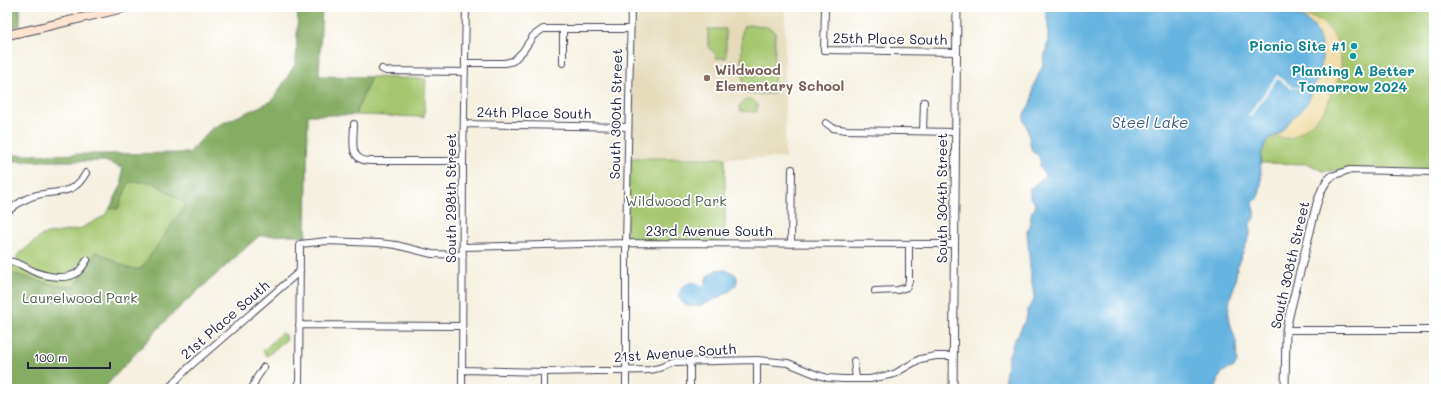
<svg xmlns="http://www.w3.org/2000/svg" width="1441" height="396" viewBox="0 0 1441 396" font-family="Mali,sans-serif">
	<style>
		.built { fill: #e5dbba }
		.green { fill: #a6c76f; stroke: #647455 }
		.forest { fill: #84ac62; stroke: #53674e }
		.sand { fill: #eeda9e; stroke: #887e6c }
		.water { fill: #66b4e0; stroke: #446b8e }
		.pier { fill: #f5f0e0 }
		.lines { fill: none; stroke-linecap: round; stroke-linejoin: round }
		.minor-casing { stroke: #424154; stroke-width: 8 }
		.tertiary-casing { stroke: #424154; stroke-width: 9 }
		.secondary-casing { stroke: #424154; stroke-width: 10 }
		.minor { stroke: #fff; stroke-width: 6 }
		.tertiary { stroke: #fff; stroke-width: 7 }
		.secondary { stroke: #fde4d0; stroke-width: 8 }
		.culture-dot { fill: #0f9aa8; stroke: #fff; stroke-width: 1.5 }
		.education-dot { fill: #8d6e63; stroke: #fff; stroke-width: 1.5 }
		.labels { text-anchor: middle; stroke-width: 3.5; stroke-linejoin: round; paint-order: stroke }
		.street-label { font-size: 14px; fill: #22223b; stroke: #fff }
		.culture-label { font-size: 14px; font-weight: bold; fill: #0d838f; stroke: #fff; text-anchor: end }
		.education-label { font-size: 14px; font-weight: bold; fill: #785e54; stroke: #fff; text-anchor: start }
		.park-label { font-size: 14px; fill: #505c4d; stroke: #fff }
		.water-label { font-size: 15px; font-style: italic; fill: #3d5c7d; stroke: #fff }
	</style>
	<rect width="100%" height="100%" fill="#fff"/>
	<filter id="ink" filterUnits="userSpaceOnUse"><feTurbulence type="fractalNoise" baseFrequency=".025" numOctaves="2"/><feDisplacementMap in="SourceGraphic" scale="8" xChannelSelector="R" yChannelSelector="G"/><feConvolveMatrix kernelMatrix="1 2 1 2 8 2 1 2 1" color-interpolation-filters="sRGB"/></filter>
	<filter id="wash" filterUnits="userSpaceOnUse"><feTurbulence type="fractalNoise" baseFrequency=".012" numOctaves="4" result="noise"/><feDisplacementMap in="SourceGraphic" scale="16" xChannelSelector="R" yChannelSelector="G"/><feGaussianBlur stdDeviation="0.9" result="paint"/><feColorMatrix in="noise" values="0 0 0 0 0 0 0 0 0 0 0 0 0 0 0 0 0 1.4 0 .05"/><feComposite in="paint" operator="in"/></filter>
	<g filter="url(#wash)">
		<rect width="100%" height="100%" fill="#f5f0e0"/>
		<path class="built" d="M631 7H785V158H628Z"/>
		<path class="green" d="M1272 7H1434V172L1349 170 1323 171 1309 164 1261 163C1260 154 1263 147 1268 139L1277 136 1307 102 1311 91 1317 81 1322 58 1292 13 1277 11Z
			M744 26C754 24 767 25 775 32L774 94H749L743 90V77L741 70 742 30Z
			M708 29H726V58H716V55L708 46Z
			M371 77 426 79 424 117 355 115Z
			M745 100H753L757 104V112L740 111V105Z
			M628 158H725V243H626Z
			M130 159 262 234 7 389 12 370V308L7 291V262H17V256L42 235 80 229 104 216 123 191Z
			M281 333 285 335 287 339 267 356 263 351Z"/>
		<path class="forest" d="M7 7H20V26L7 28Z
			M298 7H322L319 76 371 77 355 115H308L306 238 296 235 259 236 170 316 103 389H7L12 314 7 284V272L54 285 75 287 96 251 128 268 141 269 186 204 152 182H129L118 209 110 208 122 184V168L105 161H11L12 155 189 153 212 128 272 101 296 63Z"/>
		<path class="sand" d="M1296 14C1305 16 1315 17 1323 23 1338 35 1346 63 1338 80 1336 85 1332 89 1328 92L1331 96C1329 100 1327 106 1324 110 1319 118 1301 133 1292 137 1287 139 1282 138 1277 136L1307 102 1311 91 1317 81 1320 70 1322 58 1318 35 1311 24 1304 18Z"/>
		<path class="water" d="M1045 7H1272C1286 18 1298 9 1313 26 1324 40 1324 64 1318 79 1316 83 1313 86 1312 90 1310 94 1310 98 1308 102 1303 108 1297 114 1291 120 1283 129 1280 135 1268 139 1265 145 1262 150 1261 157 1259 172 1266 191 1253 203 1255 213 1258 214 1250 223V235L1238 264 1234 287 1230 298 1228 316 1236 341 1237 363 1234 367 1226 370 1221 374 1215 389H1003L1009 355 1014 341 1019 333 1027 316V310L1034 300V294L1031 278 1027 231 1030 226 1031 213 1035 208 1034 201 1030 198V189L1045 176 1043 171 1039 166 1041 162 1038 155 1033 152 1031 148 1027 127 1024 121V114L1032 101 1033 87 1042 67 1048 42V25Z
			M716 270C726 268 745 274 734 287 729 294 703 306 694 306 690 307 686 305 682 303L679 295 682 287C687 284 690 282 696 283L699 286 702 287 705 284 707 276Z"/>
		<path class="pier" d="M1277 75 1291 86 1311 91V92L1290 87 1277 79 1250 117 1248 116Z"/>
	</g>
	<g filter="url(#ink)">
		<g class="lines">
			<defs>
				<path id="minor" d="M825 7 824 50 957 52
					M563 29V63
					M465 63H505L513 61 523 51 533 36 543 29H630
					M382 69 386 71 465 72
					M826 123 833 128 846 130 955 132
					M354 124C354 140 348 160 369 161H463
					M464 124 628 127
					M923 131 924 102
					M1332 176 1349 170 1434 172
					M7 212C16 204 25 198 37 195 59 190 73 196 86 173
					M791 244 792 169
					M463 247 626 243 955 244
					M7 261C17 261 24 267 33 271 44 276 64 280 75 274 81 271 84 264 87 260
					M875 291 898 290 907 287 909 281V244
					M299 325 462 326
					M1286 330H1434
					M690 361V389
					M854 361 856 379
					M462 370 544 372 650 370 659 368 675 362 757 360 788 363 815 374 828 378 843 379H870L894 374 920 359 936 356H953
					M544 372V389
					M168 389 189 367 300 271
					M252 389 256 379 264 367
					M299 389 300 244 327 241 379 243 396 245 432 254 463 255
					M462 389 463 161 466 7
					M626 389V243L631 7
					M757 389V360"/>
				<path id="tertiary" d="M953 389 957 7
					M1285 389 1286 330 1290 312 1317 203C1321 192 1323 183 1332 176"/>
				<path id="secondary" d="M7 35 35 29 128 7"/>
			</defs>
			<use href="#minor" class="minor-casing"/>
			<use href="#tertiary" class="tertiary-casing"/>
			<use href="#secondary" class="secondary-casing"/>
			<use href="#minor" class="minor"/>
			<use href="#tertiary" class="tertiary"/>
			<use href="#secondary" class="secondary"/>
		</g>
	</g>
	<g class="culture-dot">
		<circle cx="1354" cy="46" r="4"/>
		<circle cx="1353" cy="56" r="4"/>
	</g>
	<circle class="education-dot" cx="707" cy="78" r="4"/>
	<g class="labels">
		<g class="street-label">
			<text transform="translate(890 39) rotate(1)" y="5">25th Place South</text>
			<text transform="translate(534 113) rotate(1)" y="5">24th Place South</text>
			<text transform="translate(616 114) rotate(-89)" y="5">South 300th Street</text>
			<text transform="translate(451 198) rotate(-90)" y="5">South 298th Street</text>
			<text transform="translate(942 198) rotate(-90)" y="5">South 304th Street</text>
			<text x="709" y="236">23rd Avenue South</text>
			<text transform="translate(1290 265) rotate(-77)" y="5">South 308th Street</text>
			<text transform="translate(225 320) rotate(-41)" y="5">21st Place South</text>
			<text transform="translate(675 353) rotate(-4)" y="5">21st Avenue South</text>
		</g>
		<g class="culture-label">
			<text x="1346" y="51">Picnic Site #1</text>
			<text x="1353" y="76" text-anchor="middle">Planting A Better<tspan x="1353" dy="16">Tomorrow 2024</tspan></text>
		</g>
		<g class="education-label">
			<text x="715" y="75">Wildwood<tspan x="715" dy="16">Elementary School</tspan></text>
		</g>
		<g class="park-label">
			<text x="676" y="206">Wildwood Park</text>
			<text x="80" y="303">Laurelwood Park</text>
		</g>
		<g class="water-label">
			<text x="1150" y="128">Steel Lake</text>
		</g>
	</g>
	<rect width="1441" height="396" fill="none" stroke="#fff" stroke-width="24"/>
	<path d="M28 362v6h82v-6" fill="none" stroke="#22223b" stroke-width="2"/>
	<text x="34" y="362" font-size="12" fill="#22223b" stroke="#ffffff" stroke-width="3" paint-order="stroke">100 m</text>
</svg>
